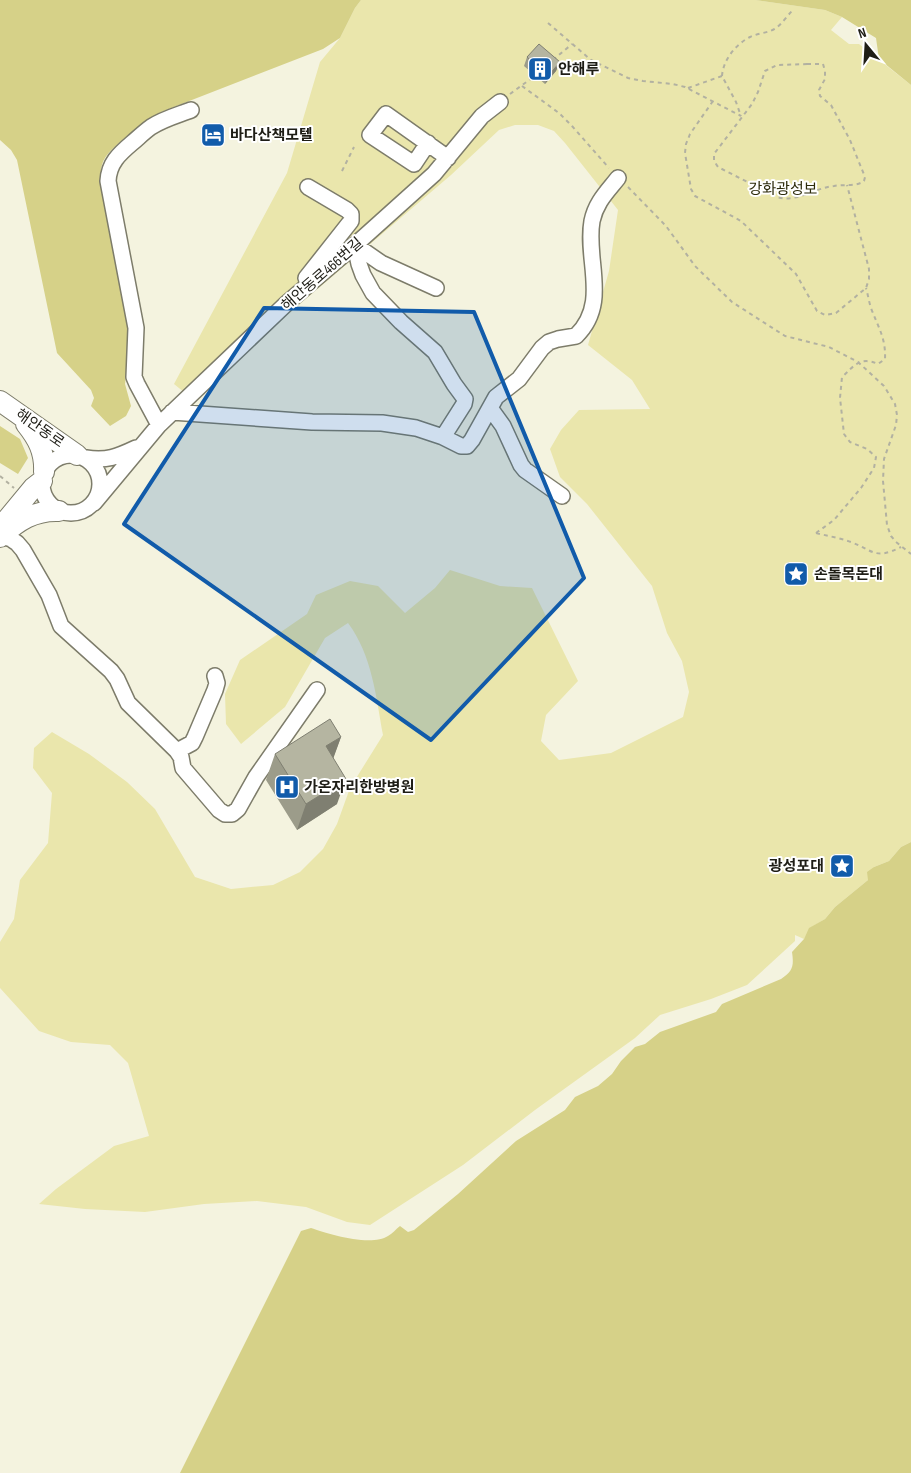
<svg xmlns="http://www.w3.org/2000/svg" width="911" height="1473" viewBox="0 0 911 1473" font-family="'Sofia Sans Condensed','Noto Sans KR',sans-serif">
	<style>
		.green { fill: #eae6ac }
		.water { fill: #d6d188 }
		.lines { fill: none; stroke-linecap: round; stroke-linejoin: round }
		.minor-casing { stroke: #7d7c6a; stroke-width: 18 }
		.major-casing { stroke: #7d7c6a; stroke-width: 22 }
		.path { stroke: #b2b1a1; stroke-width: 2; stroke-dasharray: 4 4; stroke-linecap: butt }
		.minor { stroke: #fff; stroke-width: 15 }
		.major { stroke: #fff; stroke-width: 20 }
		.wall { fill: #9c9c8a }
		.shaded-wall { fill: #7f7f71 }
		.building { fill: #b5b5a1; stroke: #7f7f71 }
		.marked { fill: #115baa; fill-opacity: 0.2; stroke: #115baa; stroke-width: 4; stroke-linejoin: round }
		.labels { text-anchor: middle; stroke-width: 4; stroke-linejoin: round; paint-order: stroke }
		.poi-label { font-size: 15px; font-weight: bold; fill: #1e1d16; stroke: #fff; text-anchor: start }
		.park-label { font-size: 15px; fill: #2d2b0a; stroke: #fff }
		.street-label { font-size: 15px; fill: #1e1d16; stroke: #fff }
	</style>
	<rect width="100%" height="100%" fill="#f4f3df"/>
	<path class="green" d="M361 0H755L825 10 842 17 831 30 849 44H859L911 85V842L901 847 889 861 874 867 868 880 835 907 825 919 810 928 804 939 795 935V941L747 985 711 999 660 1015 635 1038 535 1110 463 1165 370 1225 347 1222 306 1207 257 1201 204 1204 145 1212 85 1209 39 1204 56 1189 114 1146 149 1136 128 1063 110 1045 71 1042 39 1031 0 988V942L14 919 20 880 48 843 52 793 33 768 34 748 52 732 89 754 127 782 155 809 195 877 231 889 273 885 300 872 323 849 337 824 350 788 383 735C376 696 372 655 348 623L325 638 285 707 241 744 226 724 225 694 240 660 307 614 316 595 350 581 378 586 405 613 435 588 450 570 500 586 532 588 578 681 546 715 541 741 559 760 611 753 683 717 689 692 682 661 667 633 652 586 587 504 560 477 550 449 561 430 579 410 650 409 632 380 588 345 609 271 618 210 565 143 554 131 538 125H515L499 130 451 175 280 321 195 401 174 384 287 173 320 62 340 38 355 8Z"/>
	<path class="water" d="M0 0H361L355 8 340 38 323 49 161 112C146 121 114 144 105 158 101 164 101 171 100 178L128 322 130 341 125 384 131 406 126 416 110 426 91 406 94 398 91 390 57 353 17 160 11 150 0 140Z
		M755 0H911V85L879 59 876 38 842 17 825 10Z
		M0 426 20 439 28 458 18 474 0 463Z
		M911 842V1473H180L301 1231 311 1228C328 1234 371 1247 388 1236 392 1234 396 1229 400 1226L408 1232 414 1230 458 1194 516 1141 565 1110 575 1097 598 1086 612 1074 621 1061 635 1047 645 1044 660 1032 716 1012 722 1004 781 979C793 971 794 966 792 952L804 939 809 928 825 919 835 907 868 880 867 872 874 867 889 861 901 847Z"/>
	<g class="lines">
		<defs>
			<path id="minor" d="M428 143 414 164 370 135 386 114 448 158
				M355 245 359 264 363 275 373 293 401 322 435 352 454 384 465 399 464 404 443 437
				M355 245 381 263 436 288
				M306 278 351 221V214L347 210 308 187
				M490 408 503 426 521 465 525 470 562 496
				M172 412 312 422 382 423 416 428 443 437 461 446H467L472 440 496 397 519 379 542 348 549 342 558 339 576 336C610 303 585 260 592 221 596 202 607 192 618 178
				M159 425 137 384 134 377 136 328 108 181C109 163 119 154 132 143 138 138 144 132 151 127 163 119 178 115 191 110
				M42 484a29 29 0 1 1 58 0a29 29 0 1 1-58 0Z
				M86 458C107 461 117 457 136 448
				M94 503 159 425 287 303 355 245 434 174 482 116 500 102
				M2 536 11 539 17 543 23 550 49 595 61 626 111 671 117 679 128 703 177 751 181 757 183 768 219 810 225 814H232L238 809 256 777 317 690
				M177 751 192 743 195 737 215 690 217 683 215 676"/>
			<path id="major" d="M0 401 77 455
				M26 424C38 439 45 452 44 472
				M0 528 33 488 42 481
				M0 537C18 521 34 510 59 511"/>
		</defs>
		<use href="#minor" class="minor-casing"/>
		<use href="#major" class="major-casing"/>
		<path class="path" d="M548 23 591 60 628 78 643 81 673 84 685 87 741 116
			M553 60 572 44
			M807 64H823L825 71V79L819 90 820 96 831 105 850 140 865 177 864 181C856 187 844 184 834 186 814 188 797 203 777 197L718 167 714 161V154L752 104 758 92 765 71 777 65Z
			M722 76C723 60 736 44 750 37 758 33 769 33 776 28 782 24 787 16 792 11
			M522 86 559 113 572 126 609 168
			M688 88 722 76 736 102 741 116
			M510 94 536 75
			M713 101 690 134 686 144 685 153 691 189 695 196 741 221 796 274 817 311 825 315 836 313 866 288 869 279V269L847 185
			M342 171 354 147
			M628 187 666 226 695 266 732 302 785 336 829 347 858 362 884 386 895 404 897 415 896 425 884 459 883 481 887 525 891 536 896 542 911 554
			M0 476 14 488
			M816 533 834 520 861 488 874 468 876 457 867 449 850 442 844 434 840 398 842 377C854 366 860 356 878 364L885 359C886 338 878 327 871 308 869 302 868 295 866 288
			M816 533C828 536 840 538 851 542 874 551 875 560 901 547"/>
		<use href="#minor" class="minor"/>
		<use href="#major" class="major"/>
	</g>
	<path class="wall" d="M527 57 560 62 556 71 545 84 524 66Z
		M341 737 333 758 337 804 297 830 266 780 275 754Z"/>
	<path class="shaded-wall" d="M560 62 556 71 545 84 548 76Z
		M341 737 332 762 326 746Z
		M346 779 337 804 297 830 306 804Z"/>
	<path class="building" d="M539 44 560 62 548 76 527 57Z
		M330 719 341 737 326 746 346 779 306 804 275 754Z"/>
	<path class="marked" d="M264 308 474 312 584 578 431 740 124 524Z"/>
	<defs>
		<symbol id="building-square" viewBox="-11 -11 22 22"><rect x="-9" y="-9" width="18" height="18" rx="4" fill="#115baa" stroke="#fff"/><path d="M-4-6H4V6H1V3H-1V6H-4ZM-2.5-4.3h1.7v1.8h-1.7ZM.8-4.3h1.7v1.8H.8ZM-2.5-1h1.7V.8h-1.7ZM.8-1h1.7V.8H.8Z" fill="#fff"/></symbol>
		<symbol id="hotel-square" viewBox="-11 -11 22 22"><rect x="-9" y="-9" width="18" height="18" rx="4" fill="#115baa" stroke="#fff"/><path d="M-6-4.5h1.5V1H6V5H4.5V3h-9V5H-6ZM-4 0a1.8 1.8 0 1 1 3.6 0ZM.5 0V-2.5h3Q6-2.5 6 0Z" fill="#fff"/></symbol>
		<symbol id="sight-square" viewBox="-11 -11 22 22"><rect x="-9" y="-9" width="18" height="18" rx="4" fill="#115baa" stroke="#fff"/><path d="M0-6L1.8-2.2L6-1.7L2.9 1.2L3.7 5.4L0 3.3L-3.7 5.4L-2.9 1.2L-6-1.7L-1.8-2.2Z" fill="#fff"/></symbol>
		<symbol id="hospital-square" viewBox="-11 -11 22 22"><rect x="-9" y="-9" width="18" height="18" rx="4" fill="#115baa" stroke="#fff"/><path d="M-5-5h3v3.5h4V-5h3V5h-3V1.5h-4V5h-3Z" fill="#fff"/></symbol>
	</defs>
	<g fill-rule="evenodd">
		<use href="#building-square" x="526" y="55" width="28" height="28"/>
		<use href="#hotel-square" x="199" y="121" width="28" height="28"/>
		<use href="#sight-square" x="782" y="560" width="28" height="28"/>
		<use href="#hospital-square" x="273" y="773" width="28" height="28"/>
		<use href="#sight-square" x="828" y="852" width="28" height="28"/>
	</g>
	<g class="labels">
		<g class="poi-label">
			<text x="558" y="74">안해루</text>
			<text x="230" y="140">바다산책모텔</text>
			<text x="814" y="579">손돌목돈대</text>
			<text x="304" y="792">가온자리한방병원</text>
			<text x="824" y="871" text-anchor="end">광성포대</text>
		</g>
		<g class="park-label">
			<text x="783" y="194">강화광성보</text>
		</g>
		<g class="street-label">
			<text transform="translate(322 274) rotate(-41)" y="5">해안동로466번길</text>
			<text transform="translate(40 428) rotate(35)" y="5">해안동로</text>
		</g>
	</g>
	<g transform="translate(866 45) rotate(342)" stroke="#ffffff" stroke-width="4" paint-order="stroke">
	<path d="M0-4L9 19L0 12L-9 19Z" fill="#1e1d16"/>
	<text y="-8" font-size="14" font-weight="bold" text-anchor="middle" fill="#1e1d16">N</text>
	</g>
</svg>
